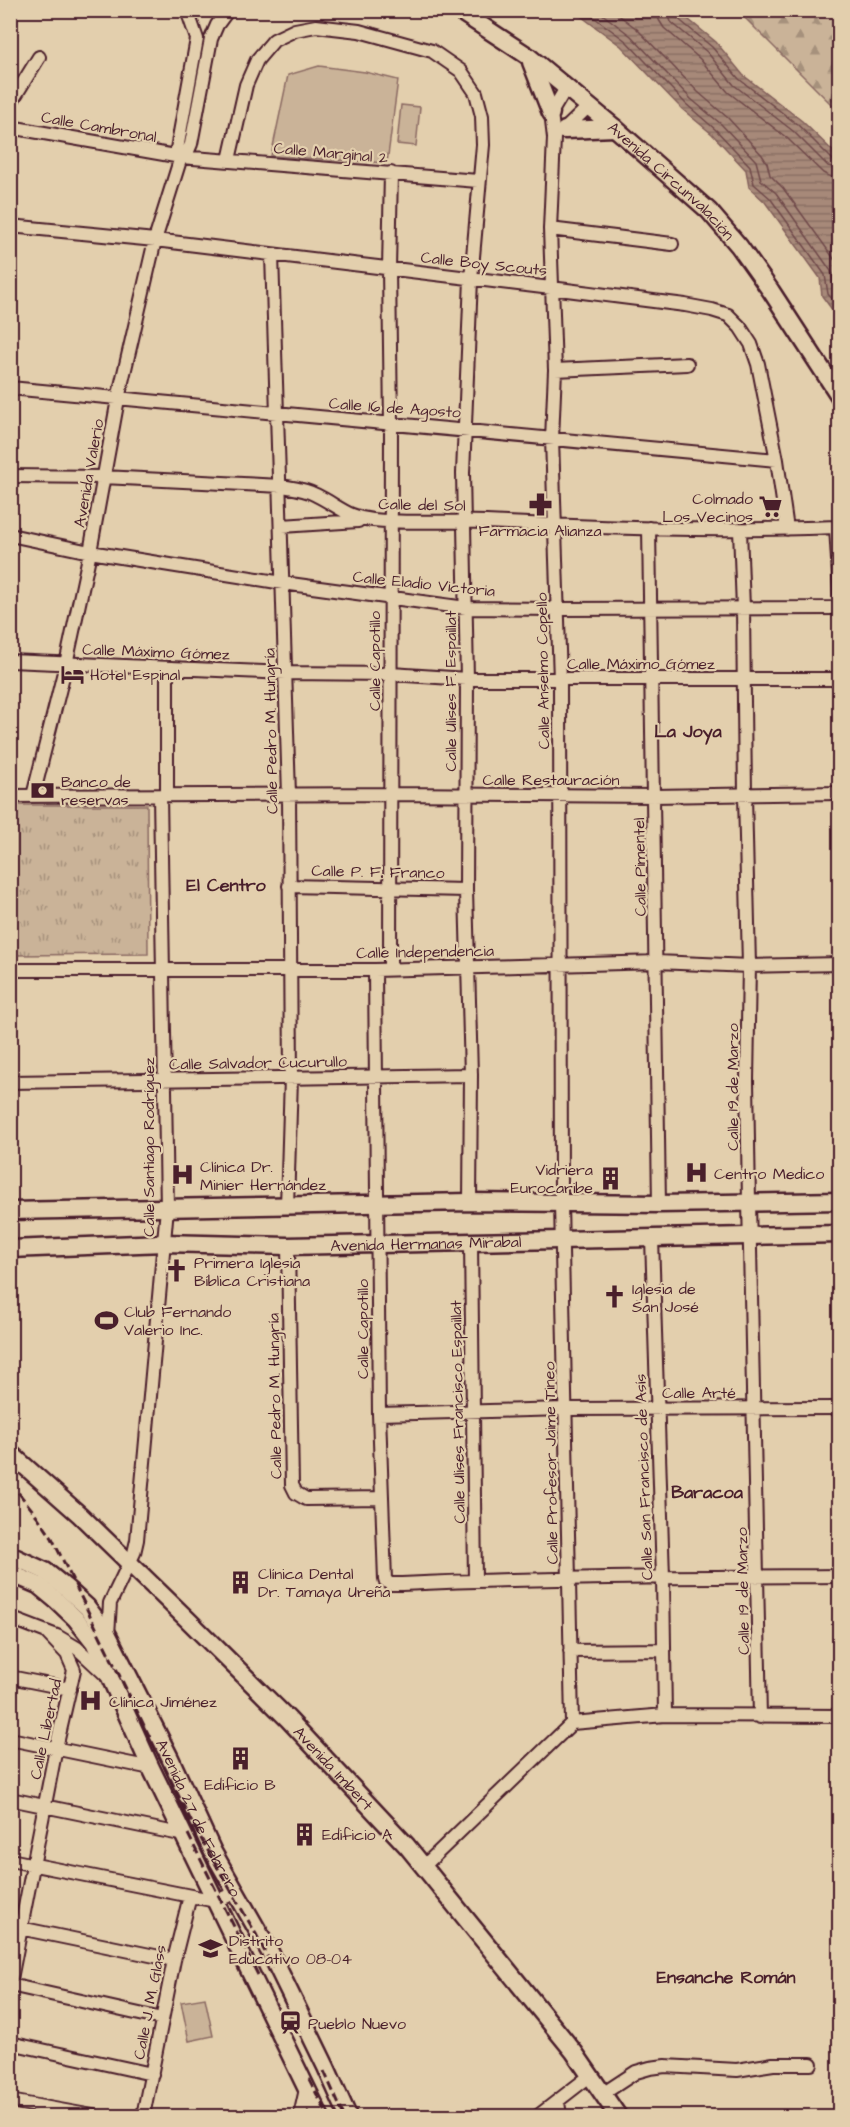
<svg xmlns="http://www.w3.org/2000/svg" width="850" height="2127" viewBox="0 0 850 2127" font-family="'Architects Daughter',sans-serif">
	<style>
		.forest { fill: url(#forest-firs); stroke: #8a6962; stroke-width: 1.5 }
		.park { fill: url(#park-tufts); stroke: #8a6962; stroke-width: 1.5 }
		.pitch { fill: #cab398; stroke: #8a6962; stroke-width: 1.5 }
		.water { fill: url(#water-rules); stroke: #825f5a; stroke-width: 1.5 }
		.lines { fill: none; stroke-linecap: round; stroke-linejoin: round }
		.shore { stroke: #6f494a; stroke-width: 1.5 }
		.minor-casing { stroke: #4a1f2b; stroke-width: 16 }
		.major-casing { stroke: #4a1f2b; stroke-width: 21 }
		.minor { stroke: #e3cfad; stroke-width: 12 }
		.major { stroke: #e3cfad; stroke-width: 16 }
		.rail { stroke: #4a1f2b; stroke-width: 3; stroke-dasharray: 9 4.5; stroke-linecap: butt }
		.labels { text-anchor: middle; stroke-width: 4.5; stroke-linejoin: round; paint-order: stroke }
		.street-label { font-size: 16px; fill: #4a1f2b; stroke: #e3cfad }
		.poi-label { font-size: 16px; fill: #4a1f2b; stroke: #e3cfad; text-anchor: start }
		.neighbourhood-label { font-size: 18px; font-weight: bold; fill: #4a1f2b; stroke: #e3cfad }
	</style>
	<defs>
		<pattern id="forest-firs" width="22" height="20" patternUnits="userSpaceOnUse" patternTransform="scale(1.5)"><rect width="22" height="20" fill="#cab398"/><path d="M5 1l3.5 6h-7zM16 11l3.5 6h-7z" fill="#a6917c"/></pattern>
		<pattern id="park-tufts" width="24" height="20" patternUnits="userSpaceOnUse" patternTransform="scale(1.5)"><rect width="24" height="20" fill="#cab398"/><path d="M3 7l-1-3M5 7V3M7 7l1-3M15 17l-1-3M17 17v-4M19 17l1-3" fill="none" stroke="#a6917c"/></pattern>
		<pattern id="water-rules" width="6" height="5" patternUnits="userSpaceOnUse" patternTransform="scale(1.5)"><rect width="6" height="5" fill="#a78979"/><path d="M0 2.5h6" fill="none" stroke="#8a6f63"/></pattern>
	</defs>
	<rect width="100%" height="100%" fill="#e3cfad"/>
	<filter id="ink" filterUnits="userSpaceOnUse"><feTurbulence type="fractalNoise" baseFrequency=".0167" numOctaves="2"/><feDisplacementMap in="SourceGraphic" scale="12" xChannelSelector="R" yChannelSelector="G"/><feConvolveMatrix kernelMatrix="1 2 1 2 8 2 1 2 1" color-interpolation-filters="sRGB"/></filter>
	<g filter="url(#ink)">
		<path class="forest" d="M738 11H839V112Z"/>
		<path class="park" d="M10 805H147L148 954 11 955Z"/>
		<path class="pitch" d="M319 66 365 72 398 80 387 163 271 156 288 75Z
			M401 105 420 107 416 146 397 144Z
			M205 1998 213 2036 189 2041 181 2002Z"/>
		<path class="water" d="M574 11H678L716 42 743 75 802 121 839 157V319L822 296 820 278 765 202 749 187 746 170 712 134 682 109 621 46Z"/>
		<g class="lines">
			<path class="shore" d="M584 10 626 41 686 104 716 130 750 166 754 184 770 198 825 275 828 294 840 309
				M597 10 631 36 691 99 721 124 756 161 761 180 776 193 831 271 835 291 840 297
				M612 10 637 29 698 92 728 118 762 155 767 163 770 175 783 188 840 267
				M658 10 659 20 664 28 700 59 728 92 787 138 823 173 831 177 840 178
				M667 10 671 22 707 52 734 85 793 131 828 166 840 169
				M674 10 676 17 712 47 739 79 798 125 833 160 840 161"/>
			<defs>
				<path id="minor" d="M566 88 551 113 554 138 550 229 555 370 552 439 560 680 561 1203 572 1723
					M10 104 39 57
					M10 127 181 157 478 181
					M562 132 589 106
					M181 157 177 149 197 39 187 10
					M229 160 246 85 257 60 274 40 295 30 316 26 359 31 432 51 461 71 476 93 482 116 483 145 471 279 463 473 467 679 466 890 471 1075 470 1202
					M10 226 155 240 551 288 685 305 712 310 728 315 740 327 751 344 758 364 777 460 787 529
					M550 229 672 244
					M272 255 289 795 291 1078 287 1206
					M555 370 687 364
					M10 388 777 460
					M10 476 103 477 281 486C293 488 305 489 316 495 337 505 348 518 373 520 410 524 449 520 486 522 603 528 719 532 836 527L840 524
					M282 526 358 521
					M836 527 840 594
					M649 528 659 1204
					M740 530 743 608 745 795 749 966 747 1081 749 1202 760 1717
					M10 535 90 552 170 565 283 583 466 608 558 609 840 608
					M10 661 286 673 391 674 467 679H840
					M167 668V795
					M10 796 390 794 654 796 840 793
					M33 796 66 664 90 552 118 399 155 240 181 157 188 151 191 144 211 39 217 25 228 10
					M289 886 466 890
					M390 969 391 424 389 269 391 173
					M10 970H375L657 962 749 966 840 964
					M375 970 379 1414 385 1580 390 1584H402C548 1577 694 1577 840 1576
					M10 1082 471 1075
					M652 1239 663 1577 665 1715
					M471 1243 475 1581
					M288 1246 292 1485 296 1493 306 1499 381 1498
					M379 1414 565 1409 840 1408
					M10 1618 57 1636 77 1648 106 1675
					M108 1635 110 1603 134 1553 137 1540 167 1208 160 796
					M570 1651 664 1650
					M10 1677 70 1689
					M10 1739 151 1768
					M10 1799 185 1835
					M10 1860 216 1901 235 1893
					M424 1866 572 1723 665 1715 840 1716
					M10 1926 174 1960
					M10 1984 56 1748 74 1670 67 1654 46 1632
					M10 1985 162 2019
					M10 2043 152 2074
					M604 2093 636 2072 650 2068 665 2066 737 2070 773 2064H811
					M10 2101 93 2116
					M558 2102 560 2116
					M143 2116 174 1960 190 1896
					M300 2116 306 2089
					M538 2116 591 2075"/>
				<g id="major">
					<path id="s1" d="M458 10 528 56 615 128 709 211 739 246 771 291 840 397"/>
					<path d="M531 62 551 113"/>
					<path d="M565 130 615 128"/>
					<path d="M10 1211 470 1202 659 1204 840 1201"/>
					<path id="s2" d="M10 1249 164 1243 288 1246 840 1234"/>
					<path id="s3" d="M10 1453 80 1515 187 1619 288 1719 407 1846 574 2052 618 2116"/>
					<path id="s4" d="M10 1555 45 1571 66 1588 87 1607 108 1635 170 1758 213 1852 271 1954 326 2067 348 2116"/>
					<path d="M10 1573 38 1585 56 1600 76 1619 94 1642 151 1768 320 2116"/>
				</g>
			</defs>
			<use href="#minor" class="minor-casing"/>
			<use href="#major" class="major-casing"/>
			<use href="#minor" class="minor"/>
			<use href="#major" class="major"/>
			<path class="rail" d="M10 1482 37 1516 52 1538 192 1823 256 1934 273 1968
				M188 1834 258 1975
				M324 2071 344 2116
				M309 2079 328 2116"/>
		</g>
	</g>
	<defs>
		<symbol id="pharmacy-bare" viewBox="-9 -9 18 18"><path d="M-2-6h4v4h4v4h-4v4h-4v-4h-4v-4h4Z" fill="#4a1f2b" stroke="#e3cfad" stroke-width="2.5" paint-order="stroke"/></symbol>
		<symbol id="supermarket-bare" viewBox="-9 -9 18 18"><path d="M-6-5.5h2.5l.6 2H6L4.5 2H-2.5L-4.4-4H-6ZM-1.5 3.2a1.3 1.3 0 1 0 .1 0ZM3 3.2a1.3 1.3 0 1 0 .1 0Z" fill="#4a1f2b" stroke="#e3cfad" stroke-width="2.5" paint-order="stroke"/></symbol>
		<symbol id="hotel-bare" viewBox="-9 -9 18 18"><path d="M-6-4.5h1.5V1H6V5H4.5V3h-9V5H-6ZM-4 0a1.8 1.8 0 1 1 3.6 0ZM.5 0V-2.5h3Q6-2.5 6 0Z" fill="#4a1f2b" stroke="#e3cfad" stroke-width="2.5" paint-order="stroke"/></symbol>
		<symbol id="bank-bare" viewBox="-9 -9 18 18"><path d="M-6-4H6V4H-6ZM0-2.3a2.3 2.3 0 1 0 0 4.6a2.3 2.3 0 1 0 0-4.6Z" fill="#4a1f2b" stroke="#e3cfad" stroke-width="2.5" paint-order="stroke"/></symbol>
		<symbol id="hospital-bare" viewBox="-9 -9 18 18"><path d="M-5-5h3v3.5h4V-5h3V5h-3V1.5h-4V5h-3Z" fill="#4a1f2b" stroke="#e3cfad" stroke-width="2.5" paint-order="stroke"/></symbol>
		<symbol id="building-bare" viewBox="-9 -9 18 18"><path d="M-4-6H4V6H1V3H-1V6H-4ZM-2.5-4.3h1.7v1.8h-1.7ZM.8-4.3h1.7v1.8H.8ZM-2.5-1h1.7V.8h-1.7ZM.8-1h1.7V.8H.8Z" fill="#4a1f2b" stroke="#e3cfad" stroke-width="2.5" paint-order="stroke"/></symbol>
		<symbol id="church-bare" viewBox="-9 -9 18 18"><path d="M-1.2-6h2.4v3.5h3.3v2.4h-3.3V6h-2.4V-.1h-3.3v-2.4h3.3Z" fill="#4a1f2b" stroke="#e3cfad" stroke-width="2.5" paint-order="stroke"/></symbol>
		<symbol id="stadium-bare" viewBox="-9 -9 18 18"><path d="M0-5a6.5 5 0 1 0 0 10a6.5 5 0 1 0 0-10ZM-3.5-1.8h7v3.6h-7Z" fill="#4a1f2b" stroke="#e3cfad" stroke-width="2.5" paint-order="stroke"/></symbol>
		<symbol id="school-bare" viewBox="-9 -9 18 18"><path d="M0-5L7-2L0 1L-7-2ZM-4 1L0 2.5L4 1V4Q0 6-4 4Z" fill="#4a1f2b" stroke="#e3cfad" stroke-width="2.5" paint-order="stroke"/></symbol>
		<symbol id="station-bare" viewBox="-9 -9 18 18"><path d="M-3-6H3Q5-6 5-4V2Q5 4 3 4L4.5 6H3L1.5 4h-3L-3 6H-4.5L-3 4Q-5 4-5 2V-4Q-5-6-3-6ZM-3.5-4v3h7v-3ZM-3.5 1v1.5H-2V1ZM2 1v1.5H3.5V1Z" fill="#4a1f2b" stroke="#e3cfad" stroke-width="2.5" paint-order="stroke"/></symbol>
	</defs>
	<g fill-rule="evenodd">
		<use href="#pharmacy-bare" x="524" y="488" width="33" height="33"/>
		<use href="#supermarket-bare" x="754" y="490" width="33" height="33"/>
		<use href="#hotel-bare" x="56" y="658" width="33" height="33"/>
		<use href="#bank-bare" x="26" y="774" width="33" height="33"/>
		<use href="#hospital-bare" x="680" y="1156" width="33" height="33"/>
		<use href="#hospital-bare" x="166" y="1158" width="33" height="33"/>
		<use href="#building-bare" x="594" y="1162" width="33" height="33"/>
		<use href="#church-bare" x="160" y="1254" width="33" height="33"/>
		<use href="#church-bare" x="598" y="1280" width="33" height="33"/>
		<use href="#stadium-bare" x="90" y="1304" width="33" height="33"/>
		<use href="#building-bare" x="224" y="1566" width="33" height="33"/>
		<use href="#hospital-bare" x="74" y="1684" width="33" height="33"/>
		<use href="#building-bare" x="224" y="1742" width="33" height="33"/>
		<use href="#building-bare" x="288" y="1818" width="33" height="33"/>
		<use href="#school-bare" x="194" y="1932" width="33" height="33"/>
		<use href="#station-bare" x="274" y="2006" width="33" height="33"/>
	</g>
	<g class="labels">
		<g class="street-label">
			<text transform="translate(99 126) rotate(10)" y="6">Calle Cambronal</text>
			<text transform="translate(331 152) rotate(5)" y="6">Calle Marginal 2</text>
			<text dy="6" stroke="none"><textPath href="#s1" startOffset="274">Avenida Circunvalación</textPath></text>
			<text transform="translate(484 263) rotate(6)" y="6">Calle Boy Scouts</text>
			<text transform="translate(395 407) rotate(4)" y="6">Calle 16 de Agosto</text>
			<text transform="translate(88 473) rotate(-80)" y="6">Avenida Valerio</text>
			<text transform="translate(422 504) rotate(1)" y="6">Calle del Sol</text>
			<text transform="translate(424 583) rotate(6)" y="6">Calle Eladio Victoria</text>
			<text transform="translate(156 651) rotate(2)" y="6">Calle Máximo Gómez</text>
			<text transform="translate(374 661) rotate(-90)" y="6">Calle Capotillo</text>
			<text x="641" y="669">Calle Máximo Gómez</text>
			<text transform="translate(542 671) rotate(-91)" y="6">Calle Anselmo Copello</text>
			<text transform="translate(450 691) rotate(-90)" y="6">Calle Ulises F. Espaillat</text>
			<text transform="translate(270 731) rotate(-91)" y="6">Calle Pedro M. Hungría</text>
			<text x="551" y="785">Calle Restauración</text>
			<text transform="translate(639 867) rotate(-91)" y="6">Calle Pimentel</text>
			<text transform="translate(378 871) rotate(1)" y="6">Calle P. F. Franco</text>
			<text transform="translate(425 951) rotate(-1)" y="6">Calle Independencia</text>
			<text transform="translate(258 1062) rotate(-1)" y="6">Calle Salvador Cucurullo</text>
			<text transform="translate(732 1087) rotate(-90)" y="6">Calle 19 de Marzo</text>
			<text transform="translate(148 1147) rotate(-90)" y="6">Calle Santiago Rodríguez</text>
			<text dy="6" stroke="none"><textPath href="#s2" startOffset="416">Avenida Hermanas Mirabal</textPath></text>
			<text transform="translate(362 1329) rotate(-90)" y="6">Calle Capotillo</text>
			<text x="699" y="1398">Calle Arté</text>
			<text transform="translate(274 1396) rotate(-91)" y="6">Calle Pedro M. Hungría</text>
			<text transform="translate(457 1412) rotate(-91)" y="6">Calle Ulises Francisco Espaillat</text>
			<text transform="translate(550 1463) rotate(-91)" y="6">Calle Profesor Jaime Tineo</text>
			<text transform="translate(643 1477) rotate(-92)" y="6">Calle San Francisco de Asís</text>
			<text transform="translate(742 1591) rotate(-91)" y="6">Calle 19 de Marzo</text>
			<text transform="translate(45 1729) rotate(-78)" y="6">Calle Libertad</text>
			<text dy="6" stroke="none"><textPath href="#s3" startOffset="452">Avenida Imbert</textPath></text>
			<text dy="6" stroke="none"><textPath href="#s4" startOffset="333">Avenida 27 de Febrero</textPath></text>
			<text transform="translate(149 2002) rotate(-79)" y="6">Calle J. M. Glass</text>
		</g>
		<g class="poi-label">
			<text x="753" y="504" text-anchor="end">Colmado<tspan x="753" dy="18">Los Vecinos</tspan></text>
			<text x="540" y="536" text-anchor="middle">Farmacia Alianza</text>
			<text x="90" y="680">Hotel Espinal</text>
			<text x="61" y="787">Banco de<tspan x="61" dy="18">reservas</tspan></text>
			<text x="200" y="1172">Clínica Dr.<tspan x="200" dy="18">Minier Hernández</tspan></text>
			<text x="593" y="1175" text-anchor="end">Vidriera<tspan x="593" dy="18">Eurocaribe</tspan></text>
			<text x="714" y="1179">Centro Medico</text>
			<text x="194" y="1268">Primera Iglesia<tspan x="194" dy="18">Bíblica Cristiana</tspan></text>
			<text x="632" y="1294">Iglesia de<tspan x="632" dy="18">San José</tspan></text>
			<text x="124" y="1317">Club Fernando<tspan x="124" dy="18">Valerio Inc.</tspan></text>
			<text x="258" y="1579">Clínica Dental<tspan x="258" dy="18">Dr. Tamaya Ureña</tspan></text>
			<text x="109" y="1707">Clínica Jiménez</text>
			<text x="240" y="1790" text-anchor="middle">Edificio B</text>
			<text x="322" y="1840">Edificio A</text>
			<text x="229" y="1946">Distrito<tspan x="229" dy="18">Educativo 08-04</tspan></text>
			<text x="308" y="2029">Pueblo Nuevo</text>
		</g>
		<g class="neighbourhood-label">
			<text x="688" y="737">La Joya</text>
			<text x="226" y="891">El Centro</text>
			<text x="707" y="1498">Baracoa</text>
			<text x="726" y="1983">Ensanche Román</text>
		</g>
	</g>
	<rect width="850" height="2127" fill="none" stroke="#e3cfad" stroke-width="36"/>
	<rect x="18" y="18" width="814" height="2091" fill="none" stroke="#4a1f2b" stroke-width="2" filter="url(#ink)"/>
</svg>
